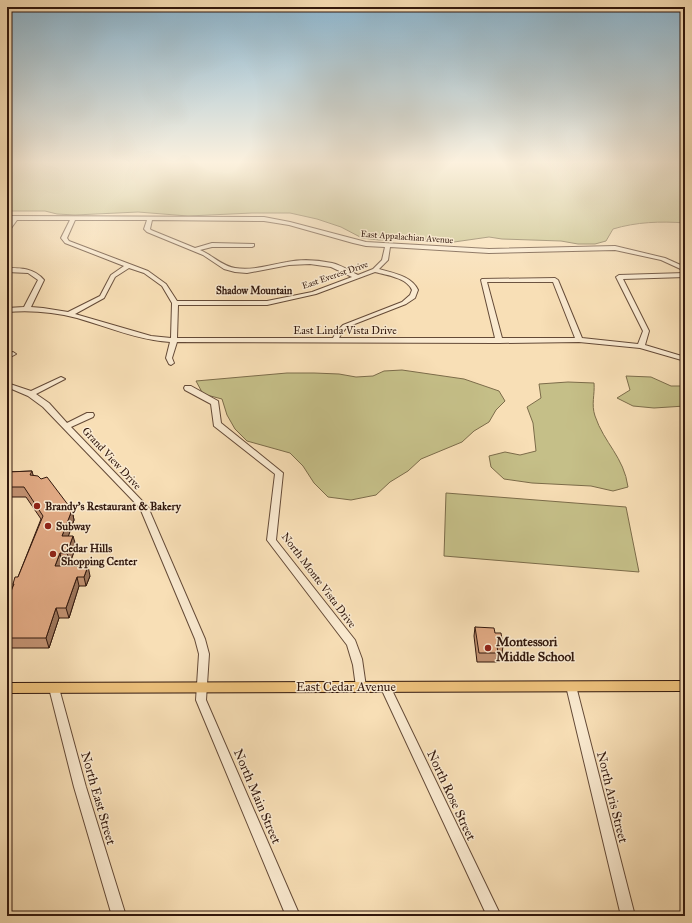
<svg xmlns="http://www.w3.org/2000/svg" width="692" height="923" viewBox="0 0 692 923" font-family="'IM FELL Great Primer',serif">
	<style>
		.green { fill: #c5bf88; stroke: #7c6c4a }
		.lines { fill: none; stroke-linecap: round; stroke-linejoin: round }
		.minor-casing { stroke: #644a37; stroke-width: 2 }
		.major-casing { stroke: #32180d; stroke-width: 2 }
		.minor { fill: #faead0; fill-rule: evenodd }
		.major { fill: #ecc07b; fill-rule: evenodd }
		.wall { fill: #c19171; stroke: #32180d }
		.shaded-wall { fill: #9d765c; stroke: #32180d }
		.building { fill: #e0a983; stroke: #32180d }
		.poi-dot { fill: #8f2418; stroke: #faead0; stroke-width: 1.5 }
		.labels { text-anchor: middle; stroke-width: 3; stroke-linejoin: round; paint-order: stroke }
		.far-street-label { font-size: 9px; fill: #32180d; stroke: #faead0 }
		.far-neighbourhood-label { font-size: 10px; font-weight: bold; fill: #32180d; stroke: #faead0 }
		.street-label { font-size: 11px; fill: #32180d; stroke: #faead0 }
		.poi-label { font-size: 11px; font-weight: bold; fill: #32180d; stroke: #faead0; text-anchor: start }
		.near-poi-label { font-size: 13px; font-weight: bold; fill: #32180d; stroke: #faead0; text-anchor: start }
		.near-street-label { font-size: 13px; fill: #32180d; stroke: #faead0 }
	</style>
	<rect width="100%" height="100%" fill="#f8dfb6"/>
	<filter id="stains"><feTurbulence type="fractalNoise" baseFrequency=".005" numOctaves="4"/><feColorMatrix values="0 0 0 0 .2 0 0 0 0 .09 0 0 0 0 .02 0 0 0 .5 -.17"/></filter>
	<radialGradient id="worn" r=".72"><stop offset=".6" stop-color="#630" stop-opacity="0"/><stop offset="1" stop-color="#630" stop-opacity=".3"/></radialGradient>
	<path class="green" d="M7 161H685V223C661 221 636 222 613 229L606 241 595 244H578L561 241 502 239 489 237 454 242 422 239 379 240 362 238 341 227 317 219 290 213H252L188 216 138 212 75 215 57 214 45 211H7Z
		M402 370 464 379 499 391 505 401 496 410 489 422 474 431 462 442 421 459 408 471 390 482 376 495 351 500 328 497 314 483 303 466 290 453 247 441 235 429 227 415 222 399 203 394 196 381 287 373H314L339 374 356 377 373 376 384 371Z
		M626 376 651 377 671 386H685V406L654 408 633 406 617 398 630 390Z
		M568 382 594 383C595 395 591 404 595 416 604 443 624 457 628 487L613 491 591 486 532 483 504 479 491 467 489 456 505 452 520 455 536 451 533 423 527 407 541 398 539 384Z
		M446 493 626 507 639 572 444 556Z"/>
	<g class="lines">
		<defs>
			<path id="minor" d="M7 216 264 217 290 222 366 242 489 249 615 246 665 258 685 267V271L661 260 615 250 489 253 390 247 388 260 379 269C393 273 412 276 418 290L415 298 406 304 347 327 341 334 339 338H495L481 280 482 279 555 278 558 280 582 338 638 344 643 331 616 277 619 275 685 273V277L623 279 649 331 645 345 685 357V361L640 348 579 342 499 343 177 342 172 358 174 363 171 365 169 364 166 358 170 342C138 340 108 327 77 318 54 312 31 310 7 312V308L24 307 38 280 28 273 7 272V268C21 268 34 268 44 280L31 307 43 308 68 312 100 296 111 275 124 266 65 243 61 238 70 220H17L9 231 7 232V226L12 220H7ZM75 220H147L144 229 147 232 203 255 224 269 235 272 247 273 289 265 310 264 331 267 352 277 312 292 267 301H177L166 284 148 271 69 241 67 238ZM152 220 264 221 289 225 353 243 366 246 385 247 382 260 373 269 358 275C350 271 341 265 332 263 318 260 301 259 287 262 270 265 252 271 235 268 222 266 212 255 200 250L212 247H252L254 246V244L212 243 195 248 151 230 150 229ZM129 268 144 273 162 286 172 303 171 338 151 336 75 314 104 298 115 277ZM375 272C387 275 407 278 412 290L410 295 402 302 343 325 336 332 333 338H177L178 305H267L316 294ZM487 282H553L575 338H502Z
				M13 352 16 354 7 359V354Z
				M61 377 65 379 63 380 36 394 49 403 67 423 87 413H93L94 415 93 417 71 427 148 507 205 639 209 654 206 700 300 916H286L196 700 199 654 195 639 140 508 43 407 28 396 7 387V383L31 391Z
				M185 386H191L218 401 221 423 283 473 276 540 355 640 362 659 366 687 365 690 361 691 357 690 356 687 353 665 347 645 267 540 275 474 214 426 211 404 185 390 184 388Z
				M385 682 389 683 390 686 501 916H487L380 686 381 683Z
				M571 682 575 683 576 686 635 916H621L566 686 567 683Z
				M54 684 58 685 59 688 86 787 126 916H112L74 787 49 688 50 685Z"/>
			<path id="major" d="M685 681V691L7 693V683Z"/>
		</defs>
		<use href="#minor" class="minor-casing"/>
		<use href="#major" class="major-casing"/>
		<use href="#minor" class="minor"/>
		<use href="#major" class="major"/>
	</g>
	<path class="wall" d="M32 471 33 475 41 479 72 510 74 520 68 536 76 546 70 563H62L61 566 90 576 86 586H79L69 618H59L49 648H7V601L13 586V584L18 577 41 519 26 497H7V472Z
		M475 627 495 633 503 646 502 654H498L497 662H477L474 636Z"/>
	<path class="shaded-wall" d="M72 510 74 520 65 546 62 536Z
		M73 536 76 546 70 563 67 553Z
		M60 553 62 563 58 576 55 566Z
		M88 566 90 576 86 586 84 577Z
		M77 577 79 586 69 618 66 608Z
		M56 608 59 618 49 648 46 638Z"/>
	<path class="building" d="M32 471 30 475 38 476 41 479 47 477 72 510 62 536H73L67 553H60L55 566H88L84 577H77L66 608H56L46 638H7V601L14 584H13L15 577H18L43 516 24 487H7V472Z
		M475 627 494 628 495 633H501L503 646H497L498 653H479Z"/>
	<linearGradient id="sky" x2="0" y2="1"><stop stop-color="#8ab7d3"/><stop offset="0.56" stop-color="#fcf1de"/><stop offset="1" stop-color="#fcf1de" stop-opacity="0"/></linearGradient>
	<rect width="692" height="290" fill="url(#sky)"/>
	<g class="poi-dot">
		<circle cx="37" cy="506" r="4"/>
		<circle cx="48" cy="526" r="4"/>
		<circle cx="53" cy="554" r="4"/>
		<circle cx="488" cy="648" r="4"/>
	</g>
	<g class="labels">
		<g class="far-street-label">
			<text transform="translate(407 237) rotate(4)" y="3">East Appalachian Avenue</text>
			<text transform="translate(335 275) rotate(-19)" y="3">East Everest Drive</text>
		</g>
		<g class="far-neighbourhood-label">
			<text x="254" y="294">Shadow Mountain</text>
		</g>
		<g class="street-label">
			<text x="345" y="334">East Linda Vista Drive</text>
			<text transform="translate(112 458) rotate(47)" y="4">Grand View Drive</text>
			<text transform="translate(319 580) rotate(53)" y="4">North Monte Vista Drive</text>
		</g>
		<g class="poi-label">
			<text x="45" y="510">Brandy's Restaurant &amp; Bakery</text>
			<text x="56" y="530">Subway</text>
			<text x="61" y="552">Cedar Hills<tspan x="61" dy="13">Shopping Center</tspan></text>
		</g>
		<g class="near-poi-label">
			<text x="496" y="646">Montessori<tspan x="496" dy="15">Middle School</tspan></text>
		</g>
		<g class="near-street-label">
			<text x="346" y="691">East Cedar Avenue</text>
			<text transform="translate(452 795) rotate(65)" y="5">North Rose Street</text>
			<text transform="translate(258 796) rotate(67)" y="5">North Main Street</text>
			<text transform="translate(613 797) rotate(76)" y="5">North Aris Street</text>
			<text transform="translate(99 798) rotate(74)" y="5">North East Street</text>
		</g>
	</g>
	<rect width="692" height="923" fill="none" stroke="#f8dfb6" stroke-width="24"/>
	<rect x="8" y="8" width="676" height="907" fill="none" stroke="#32180d" stroke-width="2"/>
	<rect x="12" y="12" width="668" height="899" fill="none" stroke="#32180d"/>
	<rect width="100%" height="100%" filter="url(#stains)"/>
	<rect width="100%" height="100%" fill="url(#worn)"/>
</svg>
